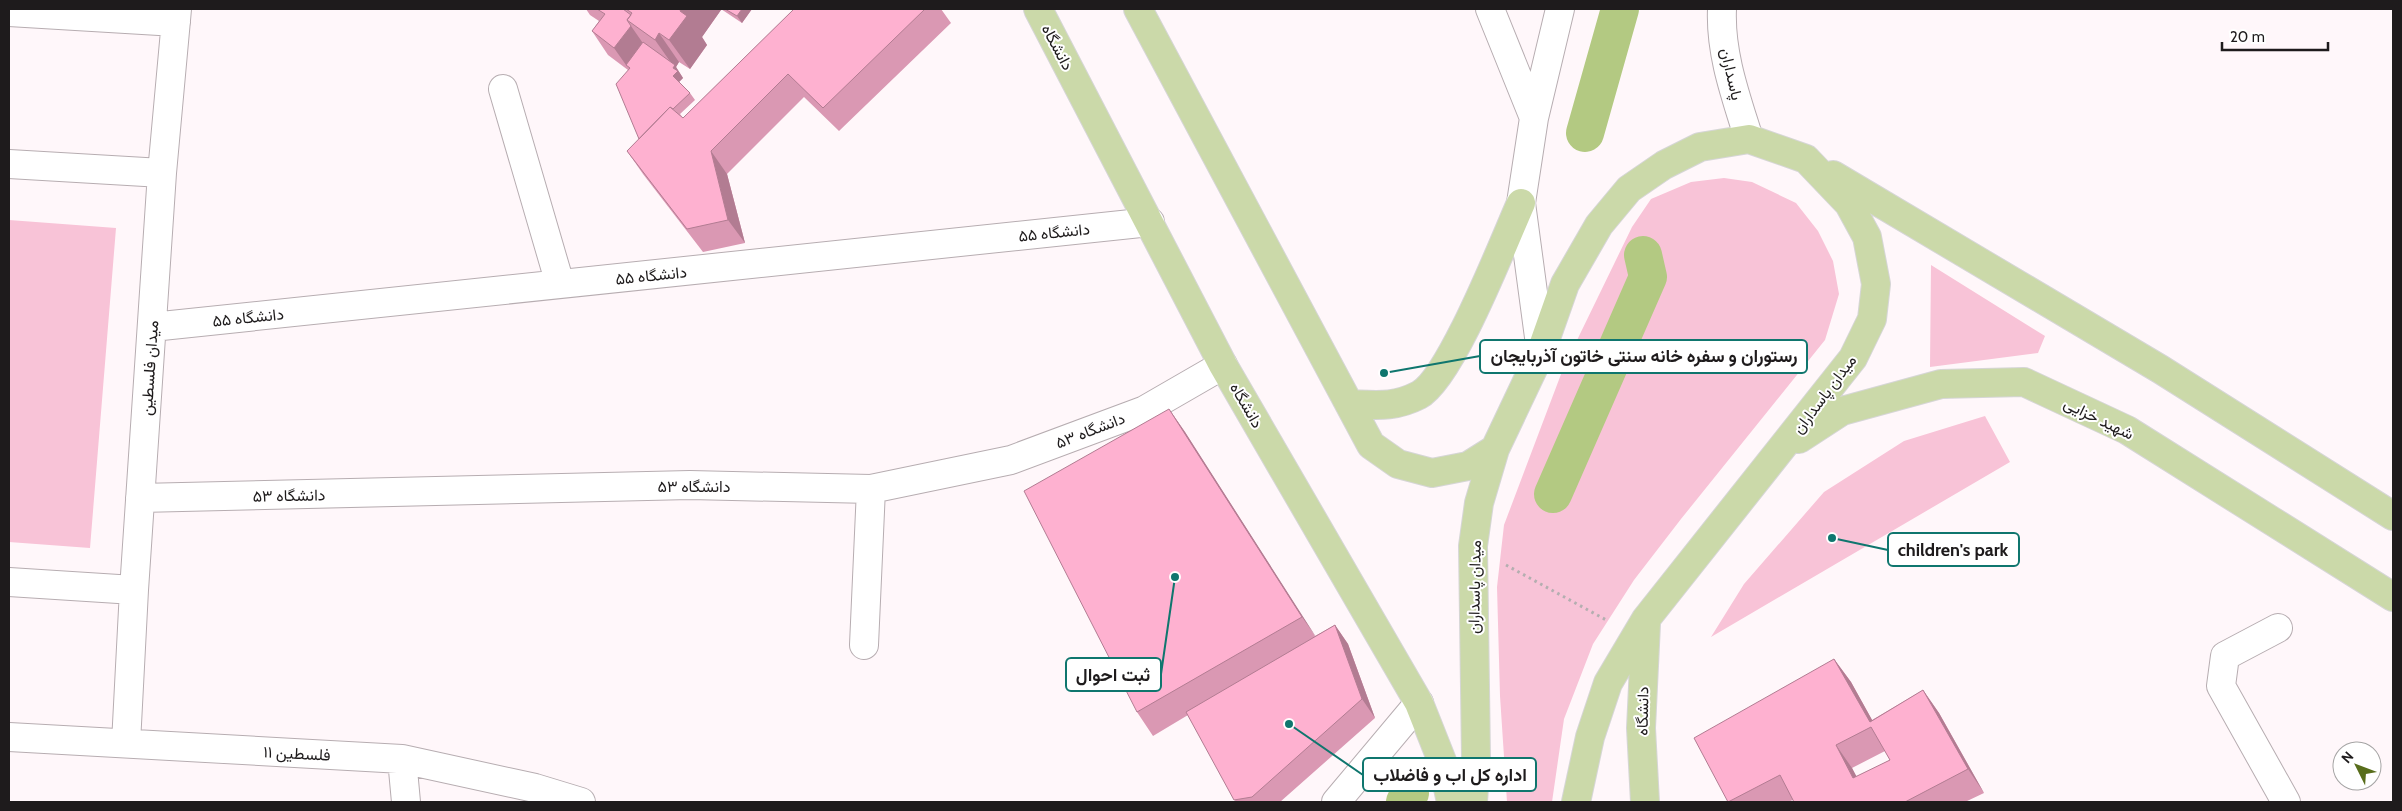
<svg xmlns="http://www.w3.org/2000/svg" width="2402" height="811" viewBox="0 0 2402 811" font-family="Cabin,Vazirmatn,sans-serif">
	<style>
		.green { fill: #f8c3d7 }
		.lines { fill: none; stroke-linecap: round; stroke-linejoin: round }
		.canal { stroke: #b3c982; stroke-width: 38 }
		.minor-casing { stroke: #b7adb1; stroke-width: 30 }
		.major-casing { stroke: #d6d6d6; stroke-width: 30 }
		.path { stroke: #b4aeb0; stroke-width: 3; stroke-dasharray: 2.5 4; stroke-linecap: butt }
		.minor { stroke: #fff; stroke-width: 28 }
		.major { stroke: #cbd9a9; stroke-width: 28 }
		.wall { fill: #da98b3; fill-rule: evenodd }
		.shaded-wall { fill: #b27c92 }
		.building { fill: #feb1d0; stroke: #b27c92; fill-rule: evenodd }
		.labels { text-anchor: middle; stroke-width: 4; stroke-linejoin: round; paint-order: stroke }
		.street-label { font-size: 16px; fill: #1e1b1c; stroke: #fff }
		.leader { fill: none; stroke: #0f766e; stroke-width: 2 }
		.callout-dot { fill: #0f766e; stroke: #fff; stroke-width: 2 }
		.callout { fill: #fff; stroke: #0f766e; stroke-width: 2 }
		.callout-label { font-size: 18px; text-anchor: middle; font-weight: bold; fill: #1e1b1c }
	</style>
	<rect width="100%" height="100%" fill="#fff7fa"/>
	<path class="green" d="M1724 178 1752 182 1796 203 1818 231 1833 261 1839 294 1825 340 1681 519 1634 580 1593 644 1564 719 1552 802H1507L1500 696 1497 587 1504 525 1563 369 1632 227 1651 199 1691 182Z
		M9 220 116 228 90 548 9 542Z
		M1931 265 2045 336 2038 353 1930 367Z
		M1985 416 2010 462 1711 637 1744 584 1824 492 1904 441Z"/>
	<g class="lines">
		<path class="canal" d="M1585 133 1620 9
			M1553 494 1648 277 1643 255
			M1405 802 1410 793"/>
		<defs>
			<path id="minor" d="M1490 9 1534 118
				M1722 9C1720 54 1736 97 1749 139
				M9 12 176 22
				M503 89 560 284
				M9 164 162 173 134 590 9 582
				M162 173 177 9
				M152 327 1150 222
				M1541 352 1521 203 1534 118 1560 9
				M140 498 690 485 871 489 1011 460 1145 410 1223 365
				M2278 628 2225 656 2221 686 2286 802
				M864 645 871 489
				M9 737 402 759 535 788 581 802
				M126 743 134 590
				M402 759 406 802
				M1336 802 1419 703"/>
			<path id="major" d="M1038 9 1223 365 1419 703 1442 761 1451 802
				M1138 9 1371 445 1398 464 1432 473 1468 466 1495 449
				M1833 175 2160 369 2393 516
				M1349 404C1376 405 1394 408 1419 395 1451 378 1504 241 1521 203
				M1799 439 1842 411 1941 384 2024 382 2127 430 2393 597
				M1473 802 1476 759 1473 546 1479 503 1495 449 1541 352 1565 284 1599 225 1629 189 1664 165 1700 147 1749 139 1806 159 1849 204 1867 237 1876 284 1872 319 1853 358 1646 619 1608 683 1590 737 1576 802
				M1645 802 1641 728 1646 624"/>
		</defs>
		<use href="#minor" class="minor-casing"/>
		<use href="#major" class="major-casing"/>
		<path class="path" d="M1506 565 1608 621"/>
		<use href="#minor" class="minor"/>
		<use href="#major" class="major"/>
	</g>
	<path class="wall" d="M586 9H752L742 23 721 9V10L702 37 707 45 690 69 679 62 676 67 683 78 679 82 690 93 695 100 680 114 683 118 794 9H941L951 23 839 131 804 97 727 174 745 243 703 252 643 174 627 151 639 139 628 70 608 55 592 31 599 21 590 15Z
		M1169 409 1185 432 1315 636 1335 625 1348 644 1375 718 1280 802H1236L1188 715 1153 736 1137 712Z
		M1834 659 1851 682 1872 720 1923 690 1939 713 1984 793 1965 802H1794L1793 800 1788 802H1728ZM1885 751 1890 760 1856 777 1852 768Z"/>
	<path class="shaded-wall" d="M681 9H720L721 10 702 37 707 45 690 69 669 40Z
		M742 9H752L742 23 737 16Z
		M631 26 647 49 630 68 626 65 614 48Z
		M659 33 679 62 676 67 683 78 678 83 673 76 674 67 655 40Z
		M711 151 727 174 745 243 728 220Z
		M1169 409 1185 432 1318 640 1302 617Z
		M1335 625 1348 644 1375 718 1362 699Z
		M1834 659 1851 682 1886 745 1870 722Z
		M1923 690 1939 713 1984 793 1968 769Z
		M1836 745 1852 768 1870 801 1853 778Z"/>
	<path class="building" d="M597 9H623L631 15 627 20 631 26 614 48 592 31 605 14Z
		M626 9H681L680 11 687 16 669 40 659 33 655 40 627 20 632 13Z
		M725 9H742L737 16Z
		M794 9H925L823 108 788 74 711 151 728 220 687 229 627 151 670 107 683 118Z
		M643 42 675 65 673 68 678 71 673 76 690 93 673 109 670 107 639 139 616 84 630 68 626 65Z
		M1169 409 1302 617 1137 712 1024 491Z
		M1335 625 1362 699 1252 797 1234 800 1186 712Z
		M1834 659 1870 722 1923 690 1968 769 1905 802H1794L1780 775 1728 802 1694 738ZM1871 727 1890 760 1853 778 1836 745Z"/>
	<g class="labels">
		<g class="street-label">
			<text transform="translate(1058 47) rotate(62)" y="6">دانشگاه</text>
			<text transform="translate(1732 74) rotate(77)" y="6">پاسداران</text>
			<text transform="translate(1054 232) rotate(-6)" y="6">دانشگاه ۵۵</text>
			<text transform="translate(651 275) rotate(-6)" y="6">دانشگاه ۵۵</text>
			<text transform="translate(248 317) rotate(-6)" y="6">دانشگاه ۵۵</text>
			<text transform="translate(149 368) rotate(-86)" y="6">میدان فلسطین</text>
			<text transform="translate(1824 394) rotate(-53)" y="6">میدان پاسداران</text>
			<text transform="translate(1247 405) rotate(60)" y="6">دانشگاه</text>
			<text transform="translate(2099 418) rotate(26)" y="6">شهید خزایی</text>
			<text transform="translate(1090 430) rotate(-21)" y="6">دانشگاه ۵۳</text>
			<text x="694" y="492">دانشگاه ۵۳</text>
			<text transform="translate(289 495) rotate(-1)" y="6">دانشگاه ۵۳</text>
			<text transform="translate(1474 587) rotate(-89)" y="6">میدان پاسداران</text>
			<text transform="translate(1642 711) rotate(-89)" y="6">دانشگاه</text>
			<text transform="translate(297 753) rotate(3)" y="6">فلسطین ۱۱</text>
		</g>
	</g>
	<path class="leader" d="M1384 373L1480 356M1832 538L1888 550M1175 577L1161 674M1289 724L1363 775"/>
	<g class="callout-dot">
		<circle cx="1384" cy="373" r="5"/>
		<circle cx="1832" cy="538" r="5"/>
		<circle cx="1175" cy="577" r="5"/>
		<circle cx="1289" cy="724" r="5"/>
	</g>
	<g class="callout">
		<rect x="1480" y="340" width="327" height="33" rx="5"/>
		<rect x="1888" y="533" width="131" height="33" rx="5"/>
		<rect x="1066" y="658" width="95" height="33" rx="5"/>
		<rect x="1363" y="758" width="173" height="33" rx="5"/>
	</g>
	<g class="callout-label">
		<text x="1644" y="362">رستوران و سفره خانه سنتی خاتون آذربایجان</text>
		<text x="1953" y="556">children's park</text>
		<text x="1113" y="681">ثبت احوال</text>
		<text x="1450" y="781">اداره کل اب و فاضلاب</text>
	</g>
	<rect width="2402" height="811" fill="none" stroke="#1e1b1c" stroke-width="20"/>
	<g transform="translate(2357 766) rotate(312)"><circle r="24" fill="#ffffff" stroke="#a5a4a4"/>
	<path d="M0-4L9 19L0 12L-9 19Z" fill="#586d1b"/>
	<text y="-8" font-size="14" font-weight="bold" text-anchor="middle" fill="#1e1b1c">N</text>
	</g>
	<path d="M2222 42v8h106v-8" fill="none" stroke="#1e1b1c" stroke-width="2.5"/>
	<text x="2230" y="42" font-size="15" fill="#1e1b1c" stroke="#ffffff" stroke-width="4" paint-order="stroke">20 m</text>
</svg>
